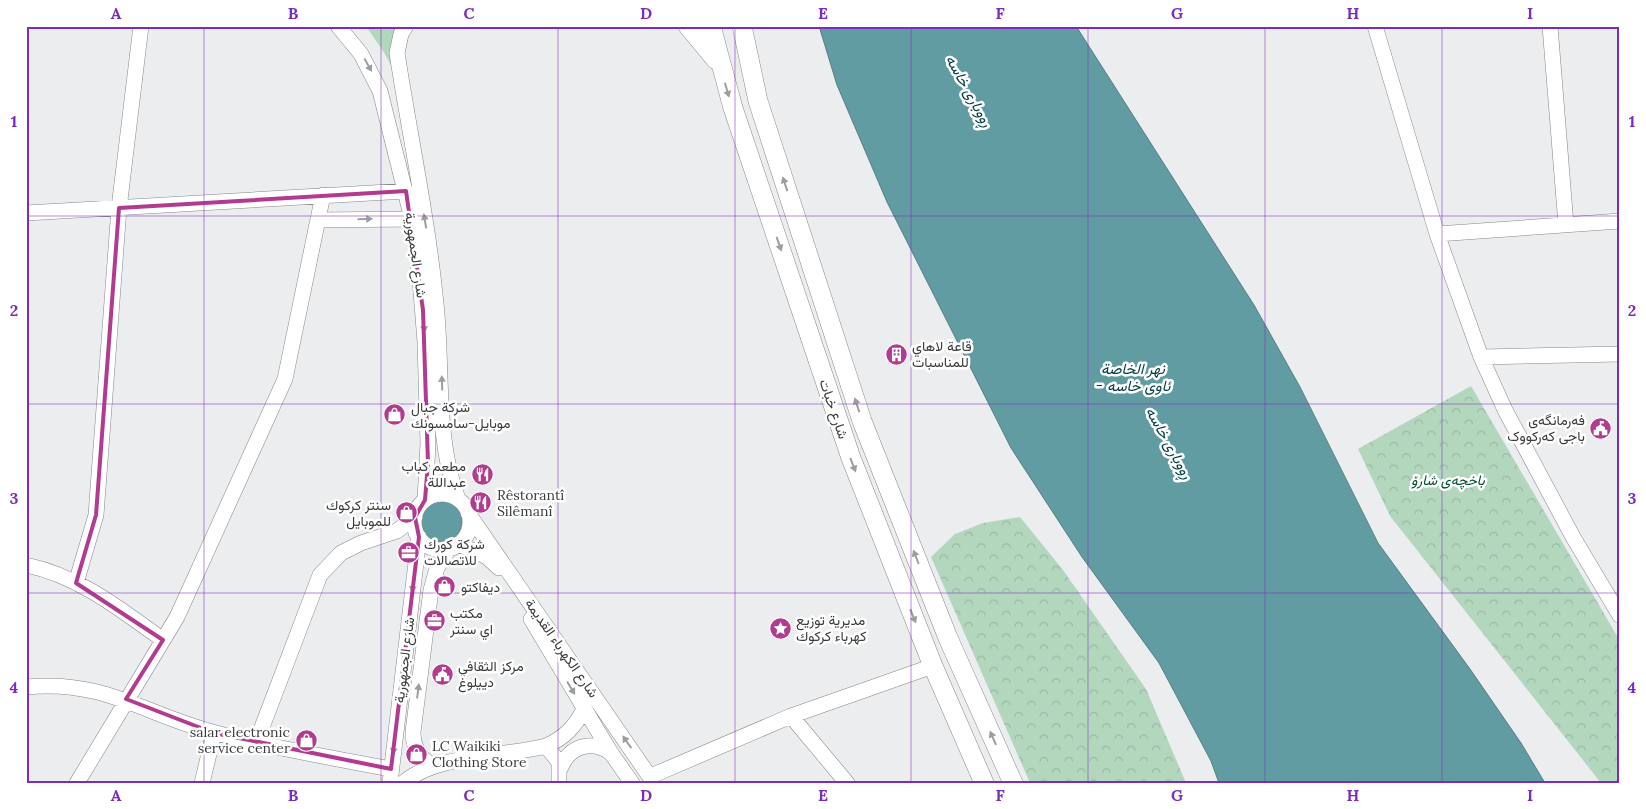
<svg xmlns="http://www.w3.org/2000/svg" width="1646" height="809" viewBox="0 0 1646 809" font-family="Lora,Vazirmatn,serif">
	<style>
		.green { fill: #b2d7bd }
		.park { fill: url(#park-crowns) }
		.water { fill: #619ca2; stroke: #557f83 }
		.lines { fill: none; stroke-linecap: round; stroke-linejoin: round }
		.minor-casing { stroke: #868788; stroke-width: 16 }
		.major-casing { stroke: #868788; stroke-width: 20 }
		.minor { stroke: #fff; stroke-width: 15 }
		.major { stroke: #fff; stroke-width: 19 }
		.oneway { fill: #9c9d9d }
		.marked { fill: none; stroke: #b33b8f; stroke-width: 4; stroke-linejoin: round }
		.grid { fill: none; stroke: #7b2cbf; stroke-width: 1; stroke-opacity: 0.55 }
		.labels { text-anchor: middle; stroke-width: 5; stroke-linejoin: round; paint-order: stroke }
		.street-label { font-size: 14px; fill: #3a3b3b; stroke: #fff }
		.poi-label { font-size: 14px; fill: #3a3b3b; stroke: #fff; text-anchor: start }
		.park-label { font-size: 14px; font-style: italic; fill: #004e2a; stroke: #fff }
		.water-label { font-size: 15px; font-style: italic; fill: #064146; stroke: #fff }
		.neatline { fill: none; stroke: #7b2cbf; stroke-width: 2 }
		.grid-label { font-size: 16px; text-anchor: middle; font-weight: bold; fill: #7b2cbf }
	</style>
	<defs>
		<pattern id="park-crowns" width="20" height="18" patternUnits="userSpaceOnUse" patternTransform="scale(1.25)"><rect width="20" height="18" fill="#b2d7bd"/><path d="M2 6a3 3 0 1 1 6 0M12 15a3 3 0 1 1 6 0" fill="none" stroke="#9ab9a3"/></pattern>
	</defs>
	<rect width="100%" height="100%" fill="#ecedef"/>
	<path class="green" d="M366 26H396L393 39 398 79 385 54Z"/>
	<path class="park" d="M1471 386 1620 641V783H1601L1390 516 1358 449Z
		M1020 517 1063 570 1146 689 1186 783H1030L931 557 955 534 983 523Z"/>
	<path class="water" d="M819 26H1076L1254 305 1300 387 1378 543 1470 669 1521 743 1545 783H1219L1211 761 1159 663 1082 557 1011 448 887 202 837 85Z
		M420 521a21 21 0 1 1 42 0a21 21 0 1 1-42 0Z"/>
	<g class="lines">
		<defs>
			<path id="minor" d="M338 26 361 54 380 91 412 219 420 279 425 342 428 444 425 500
				M406 26 401 34 397 53C410 137 428 220 436 304 443 368 435 439 458 499
				M1375 26 1437 234 1481 357 1505 410 1573 537 1620 616
				M1550 26 1566 225
				M26 213 406 191
				M318 220 412 219
				M1437 234 1620 221
				M1481 357 1620 354
				M414 522a28 28 0 1 1 56 0a28 28 0 1 1-56 0Z
				M468 513 654 783
				M458 544 487 557 499 568
				M26 565C79 576 120 609 163 640
				M76 583 96 515 119 208 141 26
				M531 619 611 753 632 783
				M26 687C105 679 145 715 216 733 273 748 333 758 391 769
				M791 716 847 783
				M256 743 320 575 341 553 361 543 397 531 415 517
				M546 746 559 762V783
				M433 766C419 758 413 747 413 732L431 590 437 568 450 548
				M560 769C569 746 591 739 611 753
				M651 776 791 716 933 666
				M77 783 177 617 285 379 323 195
				M202 783 214 733
				M390 783 419 537
				M403 783C436 754 504 757 546 746 564 738 575 727 584 709"/>
			<path id="major" d="M688 26 716 60
				M711 26 733 108 851 458 933 666 984 783
				M742 26 758 101 862 421 948 638 1013 783"/>
		</defs>
		<use href="#minor" class="minor-casing"/>
		<use href="#major" class="major-casing"/>
		<use href="#minor" class="minor"/>
		<use href="#major" class="major"/>
	</g>
	<defs><path id="oneway-solid" d="M-6-.8H1V-3.2L6.5 0L1 3.2V.8H-6Z" transform="scale(1.25)"/></defs>
	<g class="oneway">
		<use href="#oneway-solid" transform="translate(368 65) rotate(61)"/>
		<use href="#oneway-solid" transform="translate(727 90) rotate(74)"/>
		<use href="#oneway-solid" transform="translate(785 184) rotate(-108)"/>
		<use href="#oneway-solid" transform="translate(365 219) rotate(-1)"/>
		<use href="#oneway-solid" transform="translate(425 221) rotate(-99)"/>
		<use href="#oneway-solid" transform="translate(779 244) rotate(71)"/>
		<use href="#oneway-solid" transform="translate(424 325) rotate(86)"/>
		<use href="#oneway-solid" transform="translate(442 383) rotate(-92)"/>
		<use href="#oneway-solid" transform="translate(857 405) rotate(-108)"/>
		<use href="#oneway-solid" transform="translate(853 465) rotate(69)"/>
		<use href="#oneway-solid" transform="translate(916 557) rotate(-111)"/>
		<use href="#oneway-solid" transform="translate(413 585) rotate(97)"/>
		<use href="#oneway-solid" transform="translate(913 616) rotate(68)"/>
		<use href="#oneway-solid" transform="translate(571 688) rotate(59)"/>
		<use href="#oneway-solid" transform="translate(418 691) rotate(-83)"/>
		<use href="#oneway-solid" transform="translate(993 738) rotate(-114)"/>
		<use href="#oneway-solid" transform="translate(627 742) rotate(-125)"/>
		<use href="#oneway-solid" transform="translate(394 747) rotate(97)"/>
	</g>
	<path class="marked" d="M406 191 423 310 428 463 425 500 415 517 419 537 391 769 214 733 126 699 163 640 76 583 96 515 119 208Z"/>
	<path class="grid" d="M204 26V783M381 26V783M558 26V783M735 26V783M911 26V783M1088 26V783M1265 26V783M1442 26V783M26 216H1620M26 404H1620M26 593H1620"/>
	<defs>
		<symbol id="building-disc" viewBox="-11 -11 22 22"><circle r="9.5" fill="#b33b8f" stroke="#fff"/><path d="M-4-6H4V6H1V3H-1V6H-4ZM-2.5-4.3h1.7v1.8h-1.7ZM.8-4.3h1.7v1.8H.8ZM-2.5-1h1.7V.8h-1.7ZM.8-1h1.7V.8H.8Z" fill="#fff"/></symbol>
		<symbol id="shop-disc" viewBox="-11 -11 22 22"><circle r="9.5" fill="#b33b8f" stroke="#fff"/><path d="M-5-2.5h2.3a2.7 3.5 0 0 1 5.4 0H5L5.5 6h-11ZM-1.5-2.5h3a1.5 2.3 0 0 0-3 0Z" fill="#fff"/></symbol>
		<symbol id="civic-disc" viewBox="-11 -11 22 22"><circle r="9.5" fill="#b33b8f" stroke="#fff"/><path d="M-.6-6.5H3V-4.5H.6V-3L4-1V1h2V6H-6V1h2V-1L-.6-3ZM-1.2 2.5V6h2.4V2.5Z" fill="#fff"/></symbol>
		<symbol id="restaurant-disc" viewBox="-11 -11 22 22"><circle r="9.5" fill="#b33b8f" stroke="#fff"/><path d="M-5-6h1v4h1v-4h1v4h1v-4h1v5L-1.5 .5V6h-2V.5L-5-1ZM5-6V6H3V1.5H1.5Q1.5-4 5-6Z" fill="#fff"/></symbol>
		<symbol id="office-disc" viewBox="-11 -11 22 22"><circle r="9.5" fill="#b33b8f" stroke="#fff"/><path d="M-6-3h4V-5.5h4V-3h4V5H-6ZM-1-4.5V-3h2v-1.5ZM-6 0V1H6V0Z" fill="#fff"/></symbol>
		<symbol id="sight-disc" viewBox="-11 -11 22 22"><circle r="9.5" fill="#b33b8f" stroke="#fff"/><path d="M0-6L1.8-2.2L6-1.7L2.9 1.2L3.7 5.4L0 3.3L-3.7 5.4L-2.9 1.2L-6-1.7L-1.8-2.2Z" fill="#fff"/></symbol>
	</defs>
	<g fill-rule="evenodd">
		<use href="#building-disc" x="884" y="342" width="25" height="25"/>
		<use href="#shop-disc" x="382" y="402" width="25" height="25"/>
		<use href="#civic-disc" x="1588" y="416" width="25" height="25"/>
		<use href="#restaurant-disc" x="470" y="462" width="25" height="25"/>
		<use href="#restaurant-disc" x="468" y="490" width="25" height="25"/>
		<use href="#shop-disc" x="394" y="500" width="25" height="25"/>
		<use href="#office-disc" x="396" y="540" width="25" height="25"/>
		<use href="#shop-disc" x="432" y="574" width="25" height="25"/>
		<use href="#office-disc" x="422" y="608" width="25" height="25"/>
		<use href="#sight-disc" x="768" y="616" width="25" height="25"/>
		<use href="#civic-disc" x="430" y="662" width="25" height="25"/>
		<use href="#shop-disc" x="294" y="728" width="25" height="25"/>
		<use href="#shop-disc" x="404" y="742" width="25" height="25"/>
	</g>
	<g class="labels">
		<g class="street-label">
			<text transform="translate(416 255) rotate(82)" y="5">شارع الجمهورية</text>
			<text transform="translate(834 409) rotate(71)" y="5">شارع خبات</text>
			<text transform="translate(562 648) rotate(55)" y="5">شارع الكهرباء القديمة</text>
			<text transform="translate(404 660) rotate(-83)" y="5">شارع الجمهورية</text>
		</g>
		<g class="poi-label">
			<text x="912" y="351">قاعة لاهاي<tspan x="912" dy="16">للمناسبات</tspan></text>
			<text x="411" y="412">شركة جبال<tspan x="411" dy="16">موبايل-سامسونك</tspan></text>
			<text x="1585" y="425" text-anchor="end">فەرمانگەی<tspan x="1585" dy="16">باجی کەرکووک</tspan></text>
			<text x="466" y="471" text-anchor="end">مطعم كباب<tspan x="466" dy="16">عبداللة</tspan></text>
			<text x="497" y="500">Rêstorantî<tspan x="497" dy="16">Silêmanî</tspan></text>
			<text x="391" y="510" text-anchor="end">سنتر كركوك<tspan x="391" dy="16">للموبايل</tspan></text>
			<text x="424" y="549">شركة كورك<tspan x="424" dy="16">للاتصالات</tspan></text>
			<text x="461" y="592">ديفاكتو</text>
			<text x="450" y="618">مكتب<tspan x="450" dy="16">اي سنتر</tspan></text>
			<text x="796" y="625">مديرية توزيع<tspan x="796" dy="16">كهرباء كركوك</tspan></text>
			<text x="458" y="671">مركز الثقافي<tspan x="458" dy="16">دييلوغ</tspan></text>
			<text x="290" y="737" text-anchor="end">salar electronic<tspan x="290" dy="16">service center</tspan></text>
			<text x="432" y="751">LC Waikiki<tspan x="432" dy="16">Clothing Store</tspan></text>
		</g>
		<g class="park-label">
			<text x="1448" y="485">باخچەی شارۆ</text>
		</g>
		<g class="water-label">
			<text transform="translate(969 91) rotate(61)" y="5">ڕووباری خاسە</text>
			<text x="1133" y="374">نهر الخاصة<tspan x="1133" dy="17">- ئاوی خاسە</tspan></text>
			<text transform="translate(1169 443) rotate(61)" y="5">ڕووباری خاسە</text>
		</g>
	</g>
	<rect width="1646" height="809" fill="none" stroke="#ffffff" stroke-width="55"/>
	<rect x="28" y="28" width="1590" height="754" class="neatline"/>
	<g class="grid-label">
		<text x="116" y="19">A</text>
		<text x="293" y="19">B</text>
		<text x="469" y="19">C</text>
		<text x="646" y="19">D</text>
		<text x="823" y="19">E</text>
		<text x="1000" y="19">F</text>
		<text x="1177" y="19">G</text>
		<text x="1353" y="19">H</text>
		<text x="1530" y="19">I</text>
		<text x="14" y="127">1</text>
		<text x="1632" y="127">1</text>
		<text x="14" y="316">2</text>
		<text x="1632" y="316">2</text>
		<text x="14" y="504">3</text>
		<text x="1632" y="504">3</text>
		<text x="14" y="693">4</text>
		<text x="1632" y="693">4</text>
		<text x="116" y="801">A</text>
		<text x="293" y="801">B</text>
		<text x="469" y="801">C</text>
		<text x="646" y="801">D</text>
		<text x="823" y="801">E</text>
		<text x="1000" y="801">F</text>
		<text x="1177" y="801">G</text>
		<text x="1353" y="801">H</text>
		<text x="1530" y="801">I</text>
	</g>
</svg>
